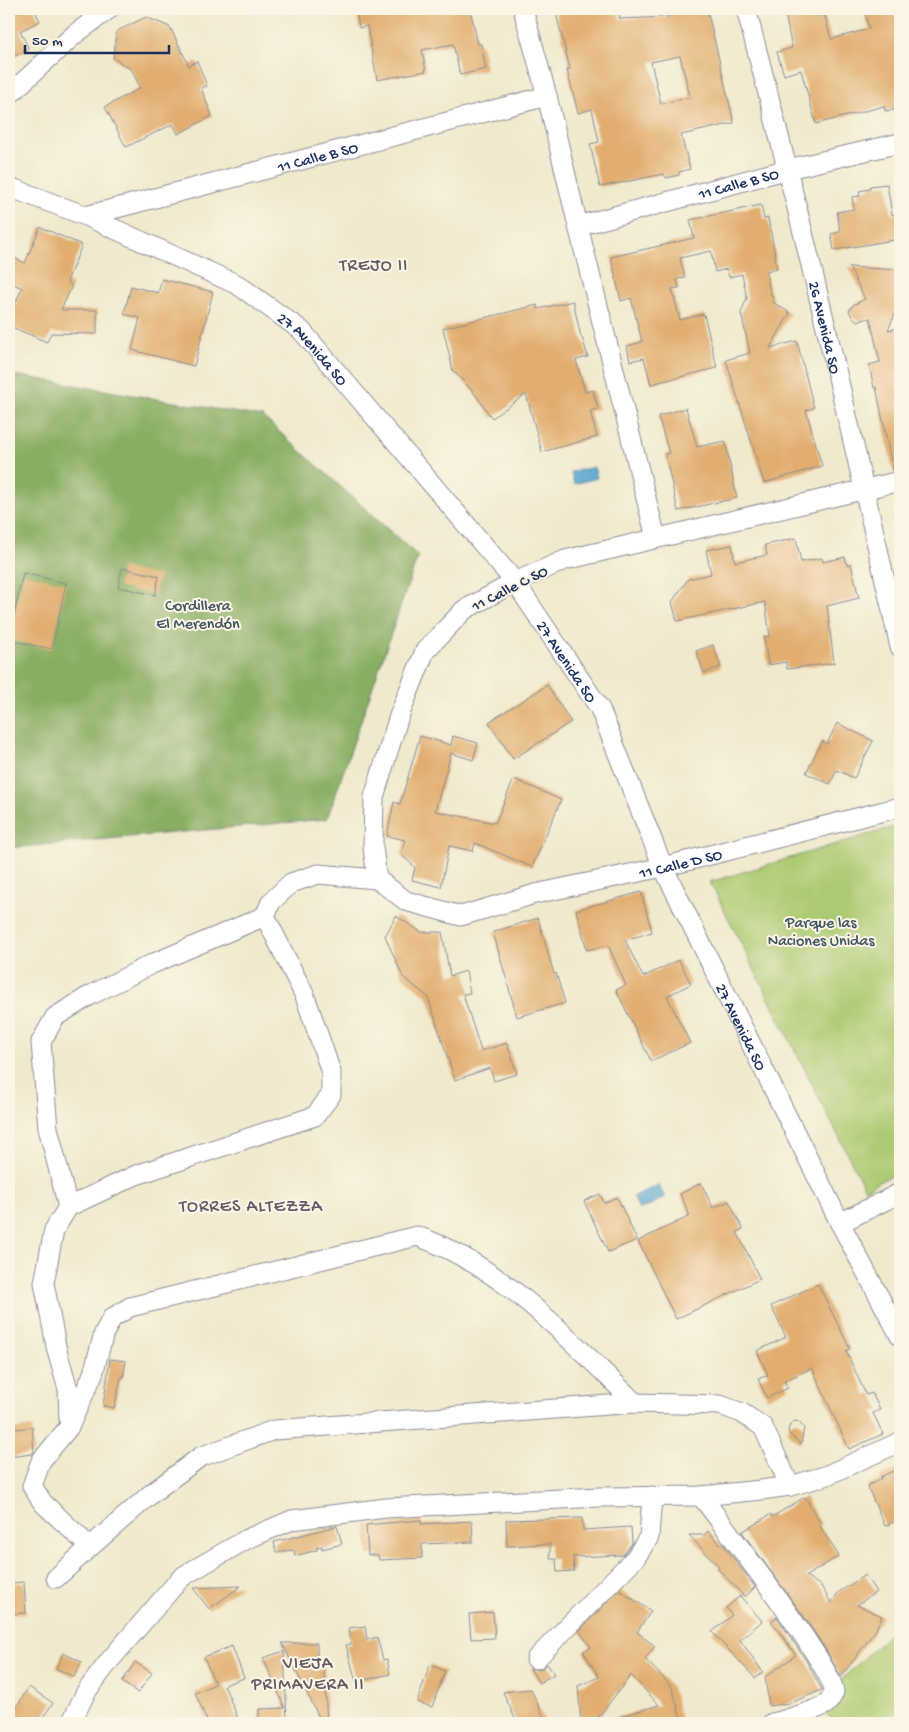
<svg xmlns="http://www.w3.org/2000/svg" width="909" height="1732" viewBox="0 0 909 1732" font-family="'Gochi Hand',sans-serif">
	<style>
		.green { fill: #acca71; stroke: #647c68 }
		.forest { fill: #89ae63; stroke: #526e60 }
		.water { fill: #51a4cc; stroke: #366a95 }
		.building { fill: #e1ae6f; fill-rule: evenodd }
		.lines { fill: none; stroke-linecap: round; stroke-linejoin: round }
		.minor-casing { stroke: #868c96; stroke-width: 21 }
		.minor { stroke: #fff; stroke-width: 19 }
		.labels { text-anchor: middle; stroke-width: 4; stroke-linejoin: round; paint-order: stroke }
		.street-label { font-size: 16px; fill: #1b2f5e; stroke: #fcf5e5 }
		.park-label { font-size: 16px; fill: #3f5663; stroke: #fcf5e5 }
		.neighbourhood-label { font-size: 18px; letter-spacing: 1px; fill: #605b64; stroke: #fcf5e5 }
	</style>
	<rect width="100%" height="100%" fill="#fcf5e5"/>
	<filter id="ink" filterUnits="userSpaceOnUse"><feTurbulence type="fractalNoise" baseFrequency=".02" numOctaves="2"/><feDisplacementMap in="SourceGraphic" scale="10" xChannelSelector="R" yChannelSelector="G"/><feConvolveMatrix kernelMatrix="1 2 1 2 8 2 1 2 1" color-interpolation-filters="sRGB"/></filter>
	<filter id="wash" filterUnits="userSpaceOnUse"><feTurbulence type="fractalNoise" baseFrequency=".0096" numOctaves="4" result="noise"/><feDisplacementMap in="SourceGraphic" scale="20" xChannelSelector="R" yChannelSelector="G"/><feGaussianBlur stdDeviation="1.12" result="paint"/><feColorMatrix in="noise" values="0 0 0 0 0 0 0 0 0 0 0 0 0 0 0 0 0 1.4 0 .05"/><feComposite in="paint" operator="in"/></filter>
	<g filter="url(#wash)">
		<rect width="100%" height="100%" fill="#f0e9cd"/>
		<path class="green" d="M900 825V1171L865 1189 710 882Z
			M900 1624V1723H835L817 1703Z"/>
		<path class="forest" d="M9 374 263 417 418 556 327 819 9 848Z"/>
		<path class="water" d="M594 467 597 478 574 484 571 472Z
			M659 1185 665 1198 639 1210 633 1196Z"/>
		<g id="blocks">
			<path class="building" d="M9 9H34L40 21 20 31 29 49 9 59Z
				M356 9H470L478 44H481L486 69 460 75 453 44 422 50 426 71 377 80 367 26 359 28Z
				M555 9H618L620 19 669 17 668 9H707L734 123 681 135 690 169 679 172V175L666 178 664 174 600 187 590 144 599 142 592 109 578 113 567 70 570 69ZM680 56 690 97 661 104 651 62Z
				M784 9H823L831 39 869 29 864 9H900V109L885 111 884 106 816 124 801 70 784 75 777 52 792 48Z
				M146 17 170 27 189 66 197 61 207 86 201 88 212 116 178 134 173 124 126 147 105 107 140 88 132 70 113 58 117 31Z
				M887 184 892 215 900 213V239L834 250 831 234 840 232 837 212 854 209 852 197 860 196 859 191 870 189V186Z
				M761 205 764 219 768 218 776 259H775L777 268 766 271 769 287 774 303 790 313 770 348 797 341 814 408 806 410 822 466 764 483 726 360 750 353 741 313 747 298 742 274 729 277 727 269 715 272 711 251 680 258 685 278 677 279 679 288 672 289 680 320 704 314 717 368 651 384 644 358 630 361 627 346 642 342 631 298 621 301 611 257 694 238 690 220Z
				M40 227 82 245 67 281 72 286 61 310H97V334L51 333 47 342 9 326V318L22 288 9 282V266L12 257 25 263Z
				M849 267 900 270V303L888 330 900 328V470L893 471 876 387 874 388 869 365 880 362 870 318 857 321 852 316 849 311 853 305 865 299Z
				M162 279 213 292 194 366 132 350 140 318 124 314 131 286 158 293Z
				M573 301 581 337H582L588 357 576 360 585 392 593 390 598 409 590 411 597 437 542 452 526 394 492 418 472 390 453 371 443 328 537 305 538 309Z
				M686 408 697 447 725 441 737 498 678 511 665 454 669 453 658 416Z
				M796 538 801 562 822 558 823 562 845 557 847 565 851 564 859 598 827 606 834 663 787 669 786 662 768 665 764 637 770 636 765 602 677 621 672 602 688 579 711 574 706 550 732 545 735 562 767 555 765 545Z
				M122 568 159 576 155 595 118 587Z
				M23 573 66 583 52 649 9 640Z
				M713 645 721 667 704 673 696 651Z
				M547 685 571 722 513 759 489 722Z
				M837 723 873 741 854 778 837 770 830 784 806 773 822 741 827 744Z
				M420 736 451 745 453 736 478 743 473 760 451 753 435 811 495 823 514 779 561 800 532 867 475 843 473 851 449 846 441 887 412 880 415 867 401 855 405 840 387 836 394 802 400 804Z
				M641 892 652 932 625 940 643 977 679 960 691 984 667 996 690 1043 651 1061 616 990 626 985 608 945 587 950 576 910Z
				M396 916 421 932H442L450 976 466 971 470 993 463 994 481 1051 507 1043 517 1074 494 1081 490 1068 455 1080 428 997 403 977 385 936Z
				M538 918 554 974 556 973 565 1003 517 1017 493 932Z
				M701 1183 713 1208 729 1201 743 1229 737 1232 760 1279 676 1319 638 1241 690 1216 680 1194Z
				M600 1194 604 1203 617 1197 637 1240 608 1252 584 1201Z
				M818 1284 850 1349 846 1351 866 1395 872 1393 880 1410 873 1413 883 1434 849 1449 812 1368 784 1381 788 1388 767 1398 758 1379 768 1375 757 1351 786 1337 771 1306Z
				M110 1359 126 1361 123 1378H121L114 1408 103 1406Z
				M795 1421 799 1422 804 1428 801 1444 789 1434 788 1430 791 1423Z
				M32 1427 34 1451 32 1454 9 1457V1430Z
				M900 1468V1519L885 1526 867 1486 881 1479 880 1477Z
				M805 1497 821 1524 819 1525 839 1556 806 1576 821 1586 831 1603 839 1592 865 1575 876 1592 857 1605 882 1616 875 1631 841 1677 826 1650 807 1621 742 1532 771 1514 772 1517Z
				M582 1518 583 1530 631 1527 632 1543 623 1555 573 1557 574 1571 557 1572 556 1559H550V1544L507 1546 506 1520Z
				M421 1520V1524L472 1521 473 1542 422 1544V1558L379 1560 378 1555H368L366 1525Z
				M337 1526 342 1544 322 1549V1546L317 1547V1550L295 1556 294 1550 276 1552 274 1542Z
				M708 1531 721 1545 723 1544 755 1587 745 1597 718 1569 719 1567 689 1535H704Z
				M24 1582 26 1613 10 1614 9 1583Z
				M241 1586 209 1609 193 1588Z
				M619 1590 651 1611 637 1632 655 1646 645 1659 672 1687 682 1723H612L611 1719 659 1705 631 1675 594 1723H581L578 1686 599 1677 583 1651 591 1647 579 1631Z
				M740 1596 762 1621 740 1640 763 1672 755 1678 712 1632 732 1615 726 1608Z
				M493 1612 495 1638 471 1639 469 1614Z
				M777 1617 807 1662 822 1690 790 1703 769 1706 765 1677 796 1655 771 1621Z
				M365 1626 367 1640 377 1637 383 1660 387 1659 390 1674 356 1682 346 1645 351 1644 349 1628Z
				M282 1643H317V1670L324 1669 327 1723H322Z
				M232 1646 244 1678 224 1685 240 1723H208L195 1693 215 1684 204 1657Z
				M284 1651 287 1723H259V1709L285 1708 263 1658Z
				M63 1653 82 1662 74 1677 56 1668Z
				M135 1662 152 1673 138 1693 122 1682Z
				M547 1664 554 1674 539 1683 530 1668 539 1670Z
				M430 1665 445 1671 432 1707 417 1702Z
				M29 1687 53 1703 39 1723H9V1719Z
				M531 1689 546 1723H517L503 1692Z"/>
		</g>
	</g>
	<g filter="url(#ink)">
		<use href="#blocks" fill-opacity="0" stroke="#868c96" stroke-width="1"/>
		<g class="lines">
			<defs>
				<g id="minor">
					<path d="M523 9 547 96 578 226 656 538"/>
					<path id="s1" d="M746 9C802 220 852 433 900 647"/>
					<path d="M9 95 75 34 109 9"/>
					<path id="s2" d="M9 187 86 216 238 285 301 330 515 582 600 709 663 867 840 1223 900 1336"/>
					<path id="s3" d="M86 216 547 96"/>
					<path id="s4" d="M578 226 788 169 900 143"/>
					<path id="s5" d="M900 481 565 560 515 582 464 610 425 651 399 716 374 797 373 847 377 879 406 901 461 916 535 894 663 867 900 807"/>
					<path d="M68 1207 48 1128 41 1042 55 1017 89 996 152 964 265 916"/>
					<path d="M840 1223 900 1193"/>
					<path d="M69 1420 68 1389 57 1351 44 1283 54 1230 68 1207 136 1175 315 1116 331 1095V1072L305 996 265 916 271 902 291 883 318 874 377 879"/>
					<path d="M701 1496C720 1521 836 1671 834 1692 833 1695 829 1702 826 1704 820 1709 780 1722 772 1723"/>
					<path d="M90 1547 43 1503 32 1486 41 1461 69 1427 93 1374 104 1333 112 1318 130 1307 417 1236C503 1266 571 1341 635 1403"/>
					<path d="M56 1578 90 1547 152 1493 200 1457 274 1430 635 1403 720 1405 742 1413 763 1427 790 1486"/>
					<path d="M536 1659 636 1557 649 1537 652 1496"/>
					<path d="M71 1723 86 1692 110 1660 179 1580 185 1575 247 1539 292 1520 386 1508 599 1497 701 1496 761 1490 790 1486 825 1476 900 1442"/>
				</g>
			</defs>
			<use href="#minor" class="minor-casing"/>
			<use href="#minor" class="minor"/>
		</g>
	</g>
	<g class="labels">
		<g class="street-label">
			<text dy="6" stroke="none"><textPath href="#s3" startOffset="239">11 Calle B SO</textPath></text>
			<text dy="6" stroke="none"><textPath href="#s4" startOffset="166">11 Calle B SO</textPath></text>
			<text dy="6" stroke="none"><textPath href="#s1" startOffset="328">26 Avenida SO</textPath></text>
			<text dy="6" stroke="none"><textPath href="#s2" startOffset="348">27 Avenida SO</textPath></text>
			<text transform="translate(509 587) rotate(-27)" y="6">11 Calle C SO</text>
			<text dy="6" stroke="none"><textPath href="#s2" startOffset="752">27 Avenida SO</textPath></text>
			<text dy="6" stroke="none"><textPath href="#s5" startOffset="1070">11 Calle D SO</textPath></text>
			<text dy="6" stroke="none"><textPath href="#s2" startOffset="1158">27 Avenida SO</textPath></text>
		</g>
		<g class="park-label">
			<text x="198" y="610">Cordillera<tspan x="198" dy="18">El Merendón</tspan></text>
			<text x="821" y="927">Parque las<tspan x="821" dy="18">Naciones Unidas</tspan></text>
		</g>
		<g class="neighbourhood-label">
			<text x="374" y="270">TREJO II</text>
			<text x="251" y="1211">TORRES ALTEZZA</text>
			<text x="308" y="1668">VIEJA<tspan x="308" dy="21">PRIMAVERA II</tspan></text>
		</g>
	</g>
	<rect width="909" height="1732" fill="none" stroke="#fcf5e5" stroke-width="30"/>
	<path d="M25 45v8h144v-8" fill="none" stroke="#1b2f5e" stroke-width="2.5"/>
	<text x="32" y="45" font-size="15" fill="#1b2f5e" stroke="#fcf5e5" stroke-width="4" paint-order="stroke">50 m</text>
</svg>
